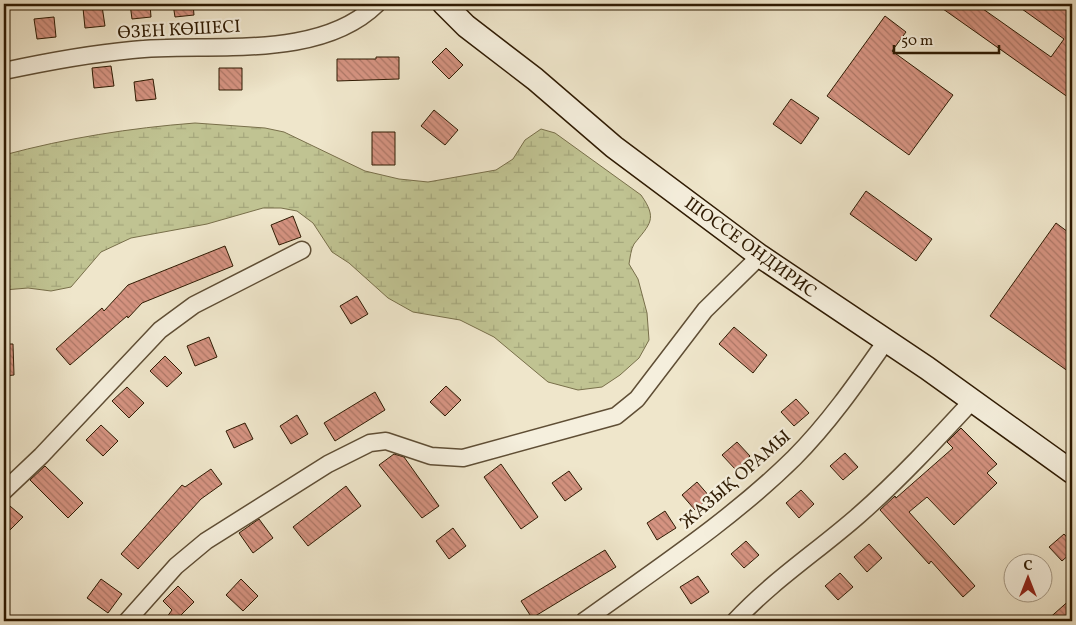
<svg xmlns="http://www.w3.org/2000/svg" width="1076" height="625" viewBox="0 0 1076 625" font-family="Vollkorn,serif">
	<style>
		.wetland { fill: url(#wetland-marsh); stroke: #786f4a }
		.building { fill: url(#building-back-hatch); stroke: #2f1b03 }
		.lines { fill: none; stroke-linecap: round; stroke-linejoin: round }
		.street-casing { stroke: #5f4e35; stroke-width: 19 }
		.secondary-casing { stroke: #2f1b03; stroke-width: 25 }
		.street { stroke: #f5efdd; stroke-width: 16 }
		.secondary { stroke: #f5efdd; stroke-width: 22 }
		.labels { text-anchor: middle; stroke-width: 4.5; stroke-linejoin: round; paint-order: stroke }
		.street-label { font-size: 18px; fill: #2f1b03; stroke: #f5efdd }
	</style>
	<defs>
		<pattern id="wetland-marsh" width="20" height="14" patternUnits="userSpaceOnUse" patternTransform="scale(1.25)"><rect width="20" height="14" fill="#c0c392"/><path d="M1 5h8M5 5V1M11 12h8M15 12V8" fill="none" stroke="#a5a77c"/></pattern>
		<pattern id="building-back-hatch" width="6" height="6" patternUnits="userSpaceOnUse" patternTransform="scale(1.25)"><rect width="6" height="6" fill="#d59381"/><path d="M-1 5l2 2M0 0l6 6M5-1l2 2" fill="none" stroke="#ad7767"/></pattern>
	</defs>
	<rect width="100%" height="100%" fill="#efe6cb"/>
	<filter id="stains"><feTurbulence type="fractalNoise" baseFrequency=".004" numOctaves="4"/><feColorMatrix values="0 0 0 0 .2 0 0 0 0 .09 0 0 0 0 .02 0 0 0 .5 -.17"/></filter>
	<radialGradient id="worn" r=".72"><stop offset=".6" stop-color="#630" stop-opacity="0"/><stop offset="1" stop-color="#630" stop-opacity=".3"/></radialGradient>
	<path class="wetland" d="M195 123 265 128 284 132 365 171 399 179 428 182 496 170 513 159 525 140 541 129 555 133 641 195C658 219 650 224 634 244 631 249 630 258 629 264L638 279 647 313 649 340 639 358 620 375 602 387 578 390 548 382 494 337 460 320 413 312 388 298 349 263 332 252 313 223 297 211 281 208H263L207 224 131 238 101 252 71 287 51 291 28 288 4 290V155C67 138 130 128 195 123Z"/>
	<path class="building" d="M130 4H150L151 17 132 19Z
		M173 4H193L194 15 175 17Z
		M936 4H976L1051 57 1064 39 1015 4H1072V100Z
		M102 6 105 26 85 28 83 8Z
		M885 16 906 32 892 51 953 95 909 155 827 96Z
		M54 17 56 37 37 39 34 19Z
		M446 48 463 65 449 79 432 62Z
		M376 57H399V79L337 81V59H376Z
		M111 66 114 86 94 88 92 68Z
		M219 68H242V90H219Z
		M153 79 156 99 136 101 134 82Z
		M791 99 819 118 801 144 773 124Z
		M434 110 458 130 445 145 421 126Z
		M372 132H395V165H372Z
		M866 191 932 239 916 261 850 214Z
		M293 216 301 237 279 245 271 225Z
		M1056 223 1072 235V374L990 316Z
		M225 246 233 266 142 303 128 318 127 316 70 365 56 349 102 308 104 311 128 285Z
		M357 296 368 314 351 324 340 306Z
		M734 327 767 355 753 373 719 344Z
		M209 337 217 357 195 366 187 346Z
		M4 344H13L14 375 4 376Z
		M165 356 182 373 167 387 150 371Z
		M446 386 461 400 445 416 430 402Z
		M127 387 144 403 129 418 112 401Z
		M375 392 385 410 335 441 324 423Z
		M796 399 809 413 794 426 781 412Z
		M297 415 308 434 291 444 280 426Z
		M245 423 253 439 234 448 226 431Z
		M101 425 118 441 103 456 86 440Z
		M961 428 997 464 987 473 997 483 954 525 927 497 909 512 975 586 963 597 931 561 929 564 880 510 895 496 896 498 953 448 947 442Z
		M737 442 750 456 736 470 722 455Z
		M845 453 858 467 843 480 830 466Z
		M394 454 404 457 439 506 422 518 379 465Z
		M501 464 538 517 521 529 484 477Z
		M45 466 83 503 68 518 30 480Z
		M211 469 222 484 201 499 138 569 121 554 182 485 185 487Z
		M569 471 582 489 565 501 552 483Z
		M697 482 710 497 695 510 682 495Z
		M346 486 361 506 308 546 293 527Z
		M801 490 814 504 799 518 786 503Z
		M4 501 23 517 4 536Z
		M665 511 676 528 657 540 647 523Z
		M259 519 273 538 253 553 239 533Z
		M453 528 466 546 449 559 436 541Z
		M1064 534 1072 543V552L1062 561 1049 547Z
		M746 541 759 555 744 568 731 554Z
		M869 544 882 558 867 572 854 557Z
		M605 550 616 567 532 618 521 601Z
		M840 573 853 587 838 600 825 586Z
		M698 576 709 592 691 604 680 587Z
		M101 579 122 594 108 613 87 598Z
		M241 579 258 596 243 611 226 595Z
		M178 586 194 602 175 621H164L172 610 163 601Z
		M1072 598V621H1046Z"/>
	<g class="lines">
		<defs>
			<path id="street" d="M4 71C46 62 89 54 132 50 208 42 318 62 377 4
				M4 491 41 456 160 330 194 305 302 250
				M127 621 176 566 206 541 328 464 370 443 386 441 431 456 463 458 616 416 637 399 705 310 760 256
				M584 621C656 569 731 520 794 458 829 423 858 381 886 341
				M735 621C772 581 818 551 859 515 899 480 936 440 972 401"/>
			<path id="secondary" d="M444 4 466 26 535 79 614 147 760 256 927 368 1072 472"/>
		</defs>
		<use href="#street" class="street-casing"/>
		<use href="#secondary" class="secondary-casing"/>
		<use href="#street" class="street"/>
		<use href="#secondary" class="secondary"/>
	</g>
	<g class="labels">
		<g class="street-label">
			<text transform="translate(179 29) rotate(-3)" y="6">ӨЗЕН КӨШЕСІ</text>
			<text transform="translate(751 247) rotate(36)" y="6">ШОССЕ ОНДИРИС</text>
			<text transform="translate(735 479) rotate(-41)" y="6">ЖАЗЫҚ ОРАМЫ</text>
		</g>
	</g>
	<rect width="1076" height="625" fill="none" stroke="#efe6cb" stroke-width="20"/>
	<rect x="5" y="5" width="1066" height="615" fill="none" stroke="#2f1b03" stroke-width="2.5"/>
	<rect x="10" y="10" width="1056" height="605" fill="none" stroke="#2f1b03"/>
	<g transform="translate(1028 578)"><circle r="24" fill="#f5efdd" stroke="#a69a86"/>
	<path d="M0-4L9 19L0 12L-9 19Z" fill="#8f2418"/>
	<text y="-8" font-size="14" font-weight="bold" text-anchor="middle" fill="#2f1b03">С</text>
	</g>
	<path d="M894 45v8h105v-8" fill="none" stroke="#2f1b03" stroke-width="2.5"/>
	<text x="901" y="45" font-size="15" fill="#2f1b03" stroke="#f5efdd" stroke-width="4" paint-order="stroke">50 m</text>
	<rect width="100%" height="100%" filter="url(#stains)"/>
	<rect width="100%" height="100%" fill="url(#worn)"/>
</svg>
